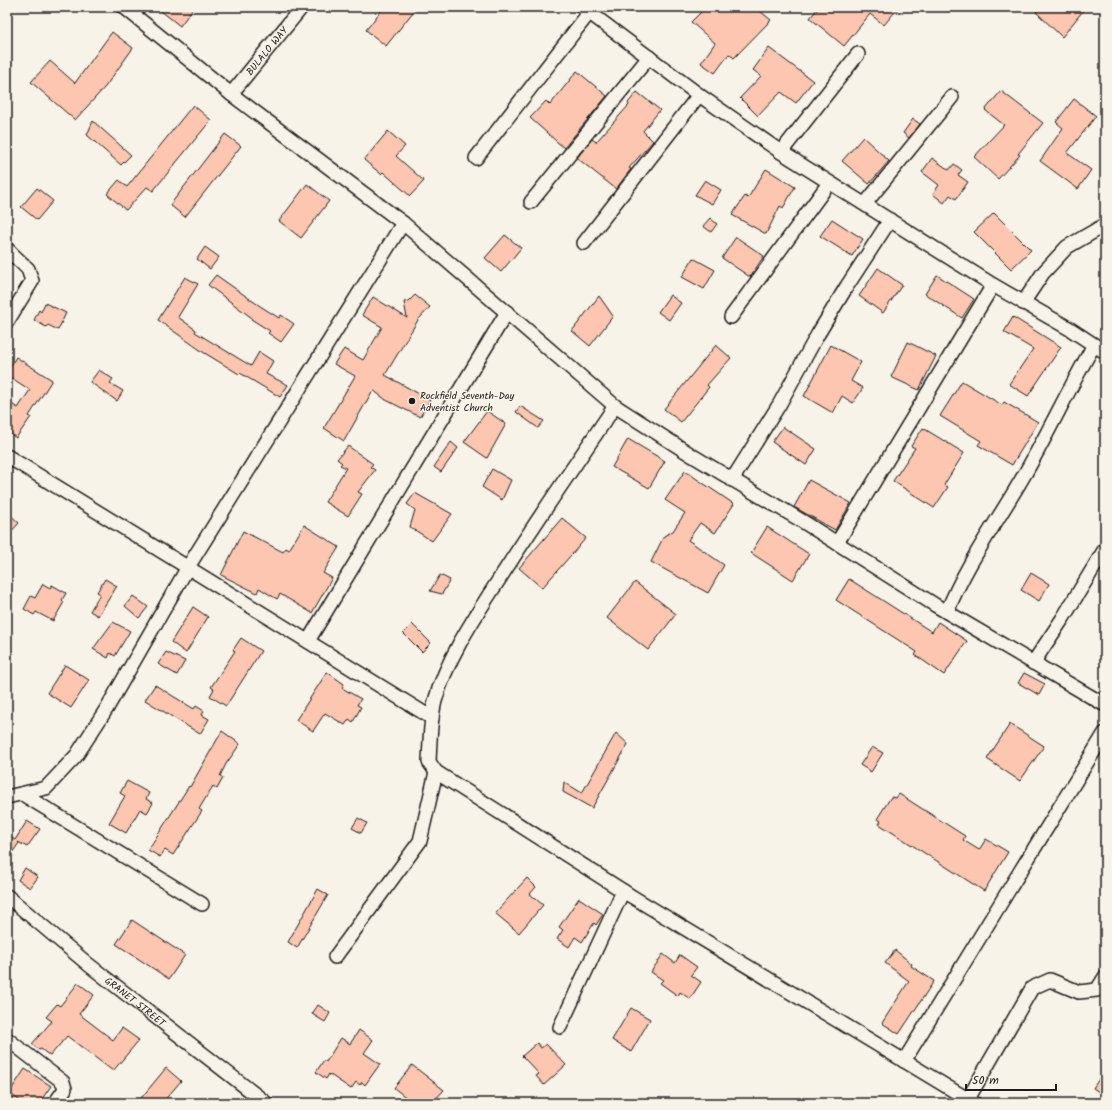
<svg xmlns="http://www.w3.org/2000/svg" width="1112" height="1110" viewBox="0 0 1112 1110" font-family="Kalam,sans-serif">
	<style>
		.building { fill: #fdc6b0; stroke: #1c1c1c }
		.lines { fill: none; stroke-linecap: round; stroke-linejoin: round }
		.minor-casing { stroke: #1c1c1c; stroke-width: 16 }
		.minor { stroke: #f7f3e8; stroke-width: 13 }
		.poi-dot { fill: #1c1c1c; stroke: #f7f3e8; stroke-width: 1.5 }
		.labels { text-anchor: middle; stroke-width: 3; stroke-linejoin: round; paint-order: stroke }
		.street-label { font-size: 10px; fill: #1c1c1c; stroke: #f7f3e8 }
		.poi-label { font-size: 10px; fill: #1c1c1c; stroke: #f7f3e8; text-anchor: start }
	</style>
	<rect width="100%" height="100%" fill="#f7f3e8"/>
	<filter id="ink" filterUnits="userSpaceOnUse"><feTurbulence type="fractalNoise" baseFrequency=".025" numOctaves="2"/><feDisplacementMap in="SourceGraphic" scale="8" xChannelSelector="R" yChannelSelector="G"/><feConvolveMatrix kernelMatrix="1 2 1 2 8 2 1 2 1" color-interpolation-filters="sRGB"/></filter>
	<g filter="url(#ink)">
		<path class="building" d="M156 7H194L180 26Z
			M384 7H417L386 46 366 30Z
			M706 7H755L771 20 734 58 729 54 715 73 701 63 715 43 691 22Z
			M819 7H899L884 25 870 14 844 46 810 18Z
			M1041 7H1086L1062 37 1036 12Z
			M112 32 133 48 105 87 75 120 31 82 50 61 75 83Z
			M769 48 813 81 796 103 781 92 758 116 740 98 761 76 753 70Z
			M577 71 607 96 564 148 530 118 546 101 550 105Z
			M1001 91 1043 123 1018 154 1020 155 998 179 974 157 1004 125 985 110Z
			M637 92 660 110 643 131 653 141 629 168 631 169 616 189 577 158 592 139 596 142 629 105 628 103Z
			M1074 99 1096 116 1067 153 1091 170 1078 189 1040 161 1063 128 1056 122Z
			M193 105 211 120 153 191 147 187 126 210 107 194 119 180 127 187Z
			M913 119 920 124 909 138 903 133Z
			M93 121 131 155 121 165 87 135Z
			M388 131 405 146 396 156 424 181 410 196 383 172 381 174 364 160Z
			M225 134 241 146 185 217 170 205Z
			M863 137 889 161 869 184 842 161Z
			M932 158 949 170 954 164 962 170 958 175 968 182 956 199 950 195 944 203 933 194 939 185 922 172Z
			M766 169 795 187 783 208 780 206 766 234 732 215 745 196 748 198Z
			M705 180 721 190 712 204 695 195Z
			M307 184 329 201 301 238 279 221Z
			M37 188 53 201 37 220 21 207Z
			M994 213 1031 250 1011 269 974 232Z
			M710 218 717 224 711 232 703 226Z
			M832 219 863 239 852 256 820 236Z
			M505 235 521 248 501 272 485 258Z
			M736 237 764 256 750 277 722 258Z
			M205 247 219 257 210 269 197 259Z
			M693 258 715 270 704 289 682 277Z
			M878 268 902 285 883 313 859 296Z
			M216 275 257 304 279 318 281 315 294 324 281 342 268 333 270 331 251 319 252 318 208 285Z
			M937 275 974 299 962 318 925 294Z
			M185 277 198 284 178 317 196 330 195 332 251 366 259 352 273 361 266 374 288 385 280 397 240 373 239 374 203 352 158 320Z
			M415 295 430 307 418 320 385 375 430 400 420 417 386 400 373 390 344 441 324 428 355 376 334 364 344 349 363 360 382 327 362 315 373 297 407 318 404 302 409 301Z
			M670 295 681 303 669 320 658 312Z
			M599 296 613 316 590 346 572 331Z
			M45 303 66 313 58 330 48 325 46 327 34 320 39 310 41 312Z
			M1013 317 1061 347 1028 396 1009 384 1033 349 1004 332Z
			M908 342 936 356 919 390 891 377Z
			M716 345 731 358 707 385 709 387 681 422 664 409Z
			M831 345 861 362 851 381 863 388 853 403 842 396 833 413 804 396Z
			M16 357 52 380 29 416 31 417 16 438 7 431 11 425 7 422V401L18 408 30 390 7 375V372Z
			M99 370 113 379 110 383 123 391 117 401 90 382Z
			M962 381 1002 405 1004 402 1038 422 1012 465 978 445 981 441 940 416Z
			M520 406 544 421 538 428 516 412Z
			M487 411 506 424 487 458 464 442Z
			M783 427 816 449 806 465 772 442Z
			M923 428 964 453 944 485 948 487 934 508 893 481 915 448 911 446Z
			M628 439 665 461 649 488 612 467Z
			M451 442 458 448 441 472 434 467Z
			M348 446 373 464 370 467 375 470 358 492 362 494 348 516 325 502 346 468 340 465 342 463 337 459Z
			M492 469 511 480 502 500 482 487Z
			M685 471 734 504 715 533 700 523 688 540 724 565 708 593 651 562 664 536 673 531 685 513 665 500Z
			M809 480 851 503 835 530 794 507Z
			M415 493 452 514 432 541 410 527 415 510 407 504Z
			M7 512 19 523 7 536Z
			M562 518 586 538 542 588 519 568Z
			M304 525 339 547 323 573 332 578 312 613 280 594 277 599 259 588 257 593 221 575 243 531 283 552 286 548 289 550Z
			M767 527 809 554 793 580 751 553Z
			M1031 573 1049 584 1039 601 1021 590Z
			M440 575 450 580 442 594 430 591Z
			M105 579 117 586 98 616 90 611 100 594 97 592Z
			M849 579 932 632 938 622 967 641 944 675 915 655 917 652 836 600Z
			M635 582 676 614 648 650 607 618Z
			M43 584 50 588 52 585 66 593 62 600 64 602 53 621 36 612 34 615 24 609 31 596 35 598Z
			M133 596 148 607 139 618 125 606Z
			M193 607 208 617 186 653 171 642Z
			M113 622 130 631 115 656 110 653 108 658 93 649Z
			M412 624 431 643 422 652 403 633Z
			M241 638 261 651 226 706 210 696 214 689 211 687 235 651 233 650Z
			M166 652 185 661 177 675 158 664Z
			M65 665 89 680 71 708 47 693Z
			M327 672 344 684 342 688 361 699 357 705 361 707 353 722 349 719 345 725 325 713 313 731 296 720Z
			M1024 673 1045 684 1039 695 1018 683Z
			M155 685 194 709 196 706 204 711 202 715 209 719 200 734 145 700Z
			M1010 724 1044 746 1020 781 987 759Z
			M222 731 240 744 226 764 220 776 223 778 217 789 213 786 199 809 202 811 173 855 165 850 160 857 148 850 189 786 190 787Z
			M616 733 628 744 592 808 563 792 564 782 582 793Z
			M872 747 883 753 871 772 860 765Z
			M127 781 149 793 146 799 153 803 147 813 140 809 126 833 109 823 125 796 120 793Z
			M899 794 965 836 963 840 979 850 986 839 1008 852 984 891 879 824 881 821 877 819 891 797 896 798Z
			M358 818 367 823 361 833 352 828Z
			M27 821 40 829 27 847 18 842 19 843 7 860V834L15 840Z
			M25 868 38 877 30 888 18 880Z
			M527 878 536 887 530 894 543 905 519 933 495 913Z
			M318 889 328 895 297 948 288 942Z
			M579 898 603 914 596 925 594 923 582 942 575 937 569 947 557 939 563 930 559 927Z
			M132 920 185 955 169 979 116 944Z
			M895 950 912 964 911 966 934 981 899 1034 882 1023 909 981 885 963Z
			M663 954 675 963 680 955 697 967 691 975 701 982 690 999 680 992 678 996 660 983 663 980 651 972Z
			M78 983 94 995 79 1014 113 1040 122 1028 139 1040 113 1071 67 1036 50 1056 41 1049 39 1050 32 1044 52 1021 46 1017 57 1004 60 1006Z
			M318 1005 330 1013 325 1022 312 1014Z
			M631 1008 650 1019 631 1052 612 1040Z
			M359 1030 373 1040 364 1053 380 1064 365 1085 362 1082 360 1085 356 1082 351 1089 329 1074 326 1079 316 1072 324 1060 326 1062 341 1038 350 1044Z
			M537 1043 541 1048 546 1044 566 1065 544 1085 536 1076 539 1074 522 1056Z
			M412 1065 444 1090 432 1103H413L394 1088Z
			M166 1068 181 1081 162 1103H137Z
			M25 1069 51 1086 39 1103H23L9 1093Z
			M1105 1070V1096L1093 1088Z"/>
		<g class="lines">
			<defs>
				<g id="minor">
					<path d="M582 7 699 95 781 152 993 285 1070 329 1105 352"/>
					<path id="s1" d="M231 94 302 7"/>
					<path d="M781 152 858 54"/>
					<path d="M476 158 589 13"/>
					<path d="M531 202 649 57"/>
					<path d="M865 204 952 97"/>
					<path d="M403 223 615 406 693 456 802 521 935 605 1105 705"/>
					<path d="M584 243 699 95"/>
					<path d="M7 249 28 269 32 281 7 322"/>
					<path d="M1023 303 1043 273 1067 247 1105 225"/>
					<path d="M731 317 829 183"/>
					<path d="M615 406C576 463 537 520 500 578 475 617 448 656 435 701 430 720 430 742 429 762L436 772 631 896 974 1103"/>
					<path d="M7 456 432 718"/>
					<path d="M732 480 779 405 818 334 847 286 890 220"/>
					<path d="M837 543 993 285"/>
					<path d="M947 612C966 564 997 522 1023 477 1048 434 1069 388 1094 345"/>
					<path d="M308 641 507 312"/>
					<path d="M1033 663 1063 618 1105 549"/>
					<path d="M24 795 202 904"/>
					<path d="M7 797 46 788 76 756 107 708 188 567 403 223 231 94 124 7"/>
					<path id="s2" d="M7 896 89 965 266 1103"/>
					<path d="M335 957 420 841 436 772"/>
					<path d="M560 1027 623 891"/>
					<path d="M7 1039 63 1082 65 1089 55 1103"/>
					<path d="M904 1061 1105 733"/>
					<path d="M968 1099 1032 988 1050 980 1079 992 1097 990 1105 977"/>
				</g>
			</defs>
			<use href="#minor" class="minor-casing"/>
			<use href="#minor" class="minor"/>
		</g>
	</g>
	<circle class="poi-dot" cx="412" cy="401" r="4"/>
	<g class="labels">
		<g class="street-label">
			<text dy="4" stroke="none"><textPath href="#s1" startOffset="56">BULALO WAY</textPath></text>
			<text dy="4" stroke="none"><textPath href="#s2" startOffset="166">GRANET STREET</textPath></text>
		</g>
		<g class="poi-label">
			<text x="420" y="399">Rockfield Seventh-Day<tspan x="420" dy="12">Adventist Church</tspan></text>
		</g>
	</g>
	<rect width="1112" height="1110" fill="none" stroke="#f7f3e8" stroke-width="24"/>
	<rect x="12" y="12" width="1088" height="1086" fill="none" stroke="#1c1c1c" stroke-width="1.5" filter="url(#ink)"/>
	<path d="M966 1084v6h90v-6" fill="none" stroke="#1c1c1c" stroke-width="2"/>
	<text x="972" y="1084" font-size="12" fill="#1c1c1c" stroke="#f7f3e8" stroke-width="3" paint-order="stroke">50 m</text>
</svg>
